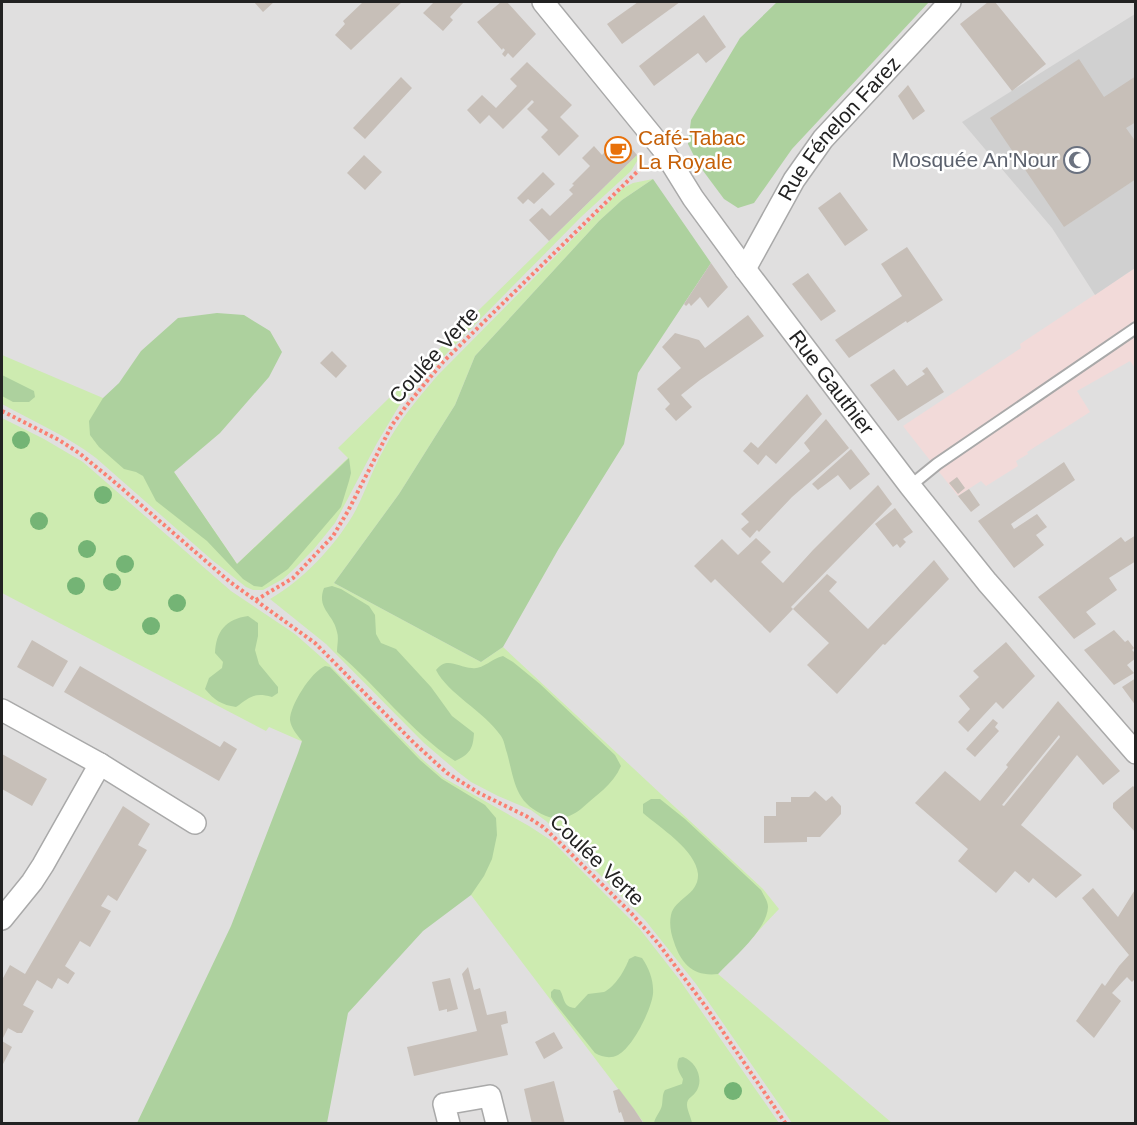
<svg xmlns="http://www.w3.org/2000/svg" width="1137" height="1125" viewBox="0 0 1137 1125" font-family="Arial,sans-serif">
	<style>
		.residential { fill: #e0dfdf }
		.commercial { fill: #f2dad9 }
		.religious { fill: #d0d0d0 }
		.grass { fill: #cdebb0 }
		.forest { fill: #add19e }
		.building { fill: #c7bfb8; fill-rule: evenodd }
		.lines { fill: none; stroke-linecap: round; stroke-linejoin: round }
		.service-casing { stroke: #a9a9a9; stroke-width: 14 }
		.minor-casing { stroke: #a9a9a9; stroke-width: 24 }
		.path { stroke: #fa8072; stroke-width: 4; stroke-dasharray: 3 3; stroke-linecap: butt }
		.service { stroke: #fff; stroke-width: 10 }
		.minor { stroke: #fff; stroke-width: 21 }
		.tree { fill: #74b475 }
		.labels { text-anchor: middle; stroke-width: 5; stroke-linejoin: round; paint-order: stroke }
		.street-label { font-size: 21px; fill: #222; stroke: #fff }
		.food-label { font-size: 21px; fill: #c56008; stroke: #fff; text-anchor: start }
		.worship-label { font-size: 21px; fill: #5b616d; stroke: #fff; text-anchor: end }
	</style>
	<rect width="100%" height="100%" fill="#f2efe9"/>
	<path class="residential" d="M2 2H1135V1123H2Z"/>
	<path class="commercial" d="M1135 268V368L1130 361 1077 391 1090 412 1027 452 1028 454 1016 461 1018 466 986 486 981 481 958 496 903 426 1021 348 1020 344Z"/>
	<path class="religious" d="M1135 14V268L1095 295 1052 228 962 122Z"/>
	<path class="grass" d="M637 155 639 158 631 171 581 217 449 351 399 406 377 443 335 523 314 549 293 570 283 579 263 590H253L246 587 212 560 96 458C66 435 34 422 2 404V355L103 398 174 472 237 564 348 458 338 448Z
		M653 179 622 200 599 221 475 356 455 405 399 494 334 583 481 662 503 647 763 889 779 909 718 974 892 1123H792L696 984 645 920 546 821 531 810 498 796 471 782 458 772 424 743 326 644 270 599C303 580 333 548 353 515 365 494 372 470 384 449 398 422 418 398 438 375L623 188 633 183Z
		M2 418 44 439 83 462 231 591 295 634 329 664 422 759 444 778 529 826 552 841 639 928 679 979 779 1123H644L471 895 420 821 301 741 269 727 266 731 2 593Z"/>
	<path class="forest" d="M777 2H929L792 149 754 203 738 208 724 199 698 164 688 144 691 120 740 38Z
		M653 179 711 263 638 373 624 444 558 550 503 647 481 662 334 583 399 494 455 405 475 356 599 221 622 200Z
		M217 313 244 315 270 331 282 352 269 377 220 433 174 472 237 564 349 458 351 473 349 481 341 507 288 569 262 587 254 586 243 579 207 541 156 501 143 476 136 472 124 469 99 447 90 435 89 421 103 398 119 383 141 351 178 318Z
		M2 375 34 391 35 397 29 402H13L2 396Z
		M332 586 341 589 369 606 375 615 376 634 381 643 396 649 431 687 452 716 474 733C473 749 470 754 455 761 410 731 378 687 337 652 337 645 339 638 337 632 334 614 316 609 324 588Z
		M248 616 258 623V636L255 650 259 664 278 687V693L272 697C254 692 250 697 236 707 222 705 214 700 205 689L209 678 222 668 223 662 215 653C216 631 226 619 248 616Z
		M503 656 513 662 540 684 615 755 621 766C613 785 596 795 581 809 571 817 559 821 546 816 515 803 515 783 507 753 505 747 504 740 501 736 484 711 448 694 436 670 447 656 457 667 472 668 482 670 491 659 503 656Z
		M325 666 330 667 420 760 442 779 485 805 496 818 497 835 492 859 484 876 471 895 423 931 348 1013 327 1123H137L231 926 298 753 302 741C297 735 291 728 290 720 290 705 311 672 325 666Z
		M651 799H660L685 819 761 890C764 896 768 901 768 907 767 930 733 958 718 974 694 977 681 964 674 942 671 934 669 924 671 915 675 898 699 895 698 874 696 850 659 827 643 813V804Z
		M635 956 642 958C649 968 654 981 653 994 651 1010 633 1047 618 1055 610 1059 602 1057 595 1053L554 1002 551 997V992L554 989 560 990C565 999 563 1007 575 1008L588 994C593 993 599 993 604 992 615 987 625 970 629 959Z
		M683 1057C697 1062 705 1081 695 1093 691 1098 687 1098 687 1105 687 1110 691 1117 692 1123H654C655 1117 661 1111 662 1105 663 1099 662 1095 665 1090L682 1084 683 1079C679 1072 675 1067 679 1058Z"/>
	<path class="building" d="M254 2H274L263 12Z
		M363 2H402L351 50 335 35 345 24 343 21Z
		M434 2H464L450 17 453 20 443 31 423 13Z
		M501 2H507L536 34 513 58 508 53 505 57 502 54 505 50 503 48 502 50 477 22Z
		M638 2H680L622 44 607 24Z
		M988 2H995L1046 64 1012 91 960 24Z
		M704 15 726 47 706 63 698 53 654 86 639 66Z
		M1079 59 1104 97 1136 76V122L1126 128 1136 142V179L1064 227 990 118Z
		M527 62 572 105 560 117 579 136 559 156 541 137 548 130 527 109 534 102 532 100 503 129 489 115 480 124 467 110 482 95 496 108 517 86 510 79Z
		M401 77 412 88 365 139 353 128Z
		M908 85 925 111 913 120 898 96Z
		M621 136 637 155 549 241 529 220 542 208 550 216 573 194 569 190 574 185 572 184 590 166 582 158 594 146 602 155Z
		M364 155 382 172 365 190 347 173Z
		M543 172 555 184 534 204 528 199 523 204 517 198Z
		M840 192 868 230 845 246 818 208Z
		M907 247 943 300 907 323 906 321 849 358 835 340 902 296 881 264Z
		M711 263 728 287 708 308 700 297 691 306 689 303 686 306 684 304Z
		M808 273 836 311 821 321 792 284Z
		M748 315 764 336 700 380 681 395 692 407 676 421 665 409 670 404 657 389 681 368 662 347 675 333 699 340 705 348Z
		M332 351 347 366 336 378 320 363Z
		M927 367 944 392 898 421 870 385 894 369 907 386 925 374 922 371Z
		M807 394 822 414 776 464 766 455 758 465 743 451 751 442 758 448Z
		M826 419 849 448 792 497 759 532 757 530 750 538 741 529 749 522 741 514 810 451 804 443Z
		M851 449 870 474 850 490 838 475 818 490 812 484Z
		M1064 462 1075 480 1011 524 1014 529 1037 514 1047 527 1036 535 1044 545 1014 568 978 521Z
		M957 477 965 488 958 494 949 483Z
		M878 485 892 504 791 607 793 609 770 633 715 579 711 583 694 566 722 539 738 555 756 538 771 552 761 562 783 583 813 550Z
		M969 489 980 505 971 512 958 496Z
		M895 508 913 532 903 539 906 542 900 548 897 544 893 547 875 524Z
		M1136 535V561L1109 578 1117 590 1086 612 1096 624 1074 639 1038 597 1121 537 1125 542Z
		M934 560 949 579 885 645 883 644 837 694 807 665 829 643 793 609 827 574 837 582 829 591 868 629Z
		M1114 630 1125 642 1128 640 1134 648 1132 650 1136 654V658L1127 665 1134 673 1114 685 1084 650Z
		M32 640 68 661 53 687 17 667Z
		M1006 642 1035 676 1003 709 996 702 968 732 958 722 970 709 959 696 979 677 973 671Z
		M80 666 220 747 224 741 237 749 219 781 64 692Z
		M1136 678V706L1122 687Z
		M1058 701 1120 771 1103 785 1077 755 1021 825 1082 875 1056 898 1033 878 1029 883 1015 871 996 893 958 861 968 849 915 803 945 771 980 801 1008 767 1006 765ZM1059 735 1060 737 1004 806 1002 805Z
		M993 719 998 723 995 727 999 731 975 757 966 749Z
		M2 754 47 779 32 806 2 789Z
		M1133 786 1136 789V833L1113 808V803Z
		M815 791 826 801 832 796 841 806V814L820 837H807V842L764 843V816H776V802H791V797H809Z
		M123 806 150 824 138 845 147 850 117 901 108 895 101 906 111 911 90 947 80 941 65 966 75 973 68 984 58 978 52 989 37 980 23 1005 34 1011 22 1033H17L8 1028 2 1040V980L10 965 25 974Z
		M1093 888 1118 917 1136 888V978L1132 982 1127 977 1112 993 1121 1001 1094 1038 1076 1021 1102 983 1105 986 1119 966 1129 955 1082 898Z
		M468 967 474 990 480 988 487 1015 506 1011 508 1023 501 1025 508 1055 414 1076 407 1047 477 1031 462 974Z
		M450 978 458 1009 447 1012V1009L439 1011 432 982Z
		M554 1032 563 1048 544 1059 535 1042Z
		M2 1041 12 1047 2 1066Z
		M554 1081 565 1124H532L524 1089Z
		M619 1089 634 1109 644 1124H625L621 1112 619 1113 613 1091Z"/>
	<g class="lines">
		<defs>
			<path id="service" d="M910 486 937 464 1136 328"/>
			<g id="minor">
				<path id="s1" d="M543 2 662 148 693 198 745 269 910 486 987 582 1136 753"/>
				<path id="s2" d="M745 269 794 180 823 139 950 2"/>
				<path d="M2 710 100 764 195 823"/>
				<path d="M2 919 32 882 43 865 100 764"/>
				<path d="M449 1124 444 1104 490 1096 497 1124"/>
			</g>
		</defs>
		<use href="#service" class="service-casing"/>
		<use href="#minor" class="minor-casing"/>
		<path class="path" d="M2 411 59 440 79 453 111 479 230 582 315 643 414 743 447 773 479 793 526 816 543 827 557 840 631 913 658 943 706 1007 786 1124
			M256 600 293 578 333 536 348 511 392 425 407 405 443 362 644 165"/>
		<use href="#service" class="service"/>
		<use href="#minor" class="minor"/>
	</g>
	<g class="tree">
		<circle cx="21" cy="440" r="9"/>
		<circle cx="103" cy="495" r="9"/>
		<circle cx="39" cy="521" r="9"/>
		<circle cx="87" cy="549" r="9"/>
		<circle cx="125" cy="564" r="9"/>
		<circle cx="112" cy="582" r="9"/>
		<circle cx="76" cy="586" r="9"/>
		<circle cx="177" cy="603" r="9"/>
		<circle cx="151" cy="626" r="9"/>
		<circle cx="733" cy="1091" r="9"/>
	</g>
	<defs>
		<symbol id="cafe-ring" viewBox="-11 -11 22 22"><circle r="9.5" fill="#fff" stroke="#e8710a" stroke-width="1.5"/><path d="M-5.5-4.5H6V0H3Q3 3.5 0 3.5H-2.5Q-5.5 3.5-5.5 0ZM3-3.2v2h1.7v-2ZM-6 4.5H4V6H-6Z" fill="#e8710a"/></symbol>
		<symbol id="mosque-ring" viewBox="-11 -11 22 22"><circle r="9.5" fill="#fff" stroke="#6b7280" stroke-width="1.5"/><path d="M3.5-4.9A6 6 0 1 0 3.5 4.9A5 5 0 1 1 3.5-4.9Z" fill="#6b7280"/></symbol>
	</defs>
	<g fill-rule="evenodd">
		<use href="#cafe-ring" x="603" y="135" width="30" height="30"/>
		<use href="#mosque-ring" x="1062" y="145" width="30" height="30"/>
	</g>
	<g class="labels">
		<g class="street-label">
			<text dy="7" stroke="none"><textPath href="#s2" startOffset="170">Rue Fénelon Farez</textPath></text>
			<text transform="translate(434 355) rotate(-48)" y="7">Coulée Verte</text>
			<text dy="7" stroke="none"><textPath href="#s1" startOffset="478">Rue Gauthier</textPath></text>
			<text transform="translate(597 860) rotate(44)" y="7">Coulée Verte</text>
		</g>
		<g class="food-label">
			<text x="638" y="145">Café-Tabac<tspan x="638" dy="24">La Royale</tspan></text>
		</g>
		<g class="worship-label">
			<text x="1058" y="167">Mosquée An'Nour</text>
		</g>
	</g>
	<rect width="1137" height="1125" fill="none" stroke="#222222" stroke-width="6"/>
</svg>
